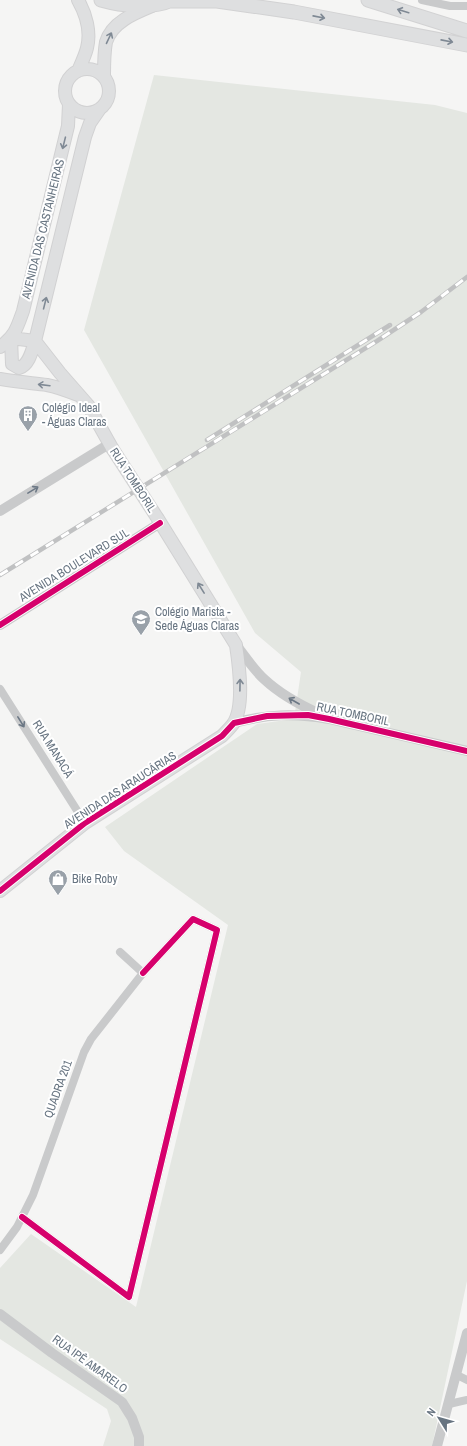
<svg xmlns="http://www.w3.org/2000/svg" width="467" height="1446" viewBox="0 0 467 1446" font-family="'Archivo Narrow',sans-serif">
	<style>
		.green { fill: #e4e7e2 }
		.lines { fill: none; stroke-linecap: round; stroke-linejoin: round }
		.secondary-casing { stroke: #d1d1d2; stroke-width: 14 }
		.primary-casing { stroke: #d2d2d3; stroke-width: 15 }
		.minor { stroke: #c9cacb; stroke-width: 8 }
		.tertiary { stroke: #c9cacb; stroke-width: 10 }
		.secondary { stroke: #dedfe0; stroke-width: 12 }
		.primary { stroke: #dedfe0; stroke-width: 13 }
		.rail-casing { stroke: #c0c1c2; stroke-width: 4.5 }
		.rail { stroke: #fff; stroke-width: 3; stroke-dasharray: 9; stroke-linecap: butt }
		.secondary-bridge-casing { stroke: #d1d1d2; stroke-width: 14; stroke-linecap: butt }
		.secondary-bridge { stroke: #dedfe0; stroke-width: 12 }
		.cycleway-casing { stroke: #fff; stroke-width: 8 }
		.cycleway { stroke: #d6006c; stroke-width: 6 }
		.oneway { stroke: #7f8994 }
		.oneway2 { stroke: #6c7885 }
		.labels { text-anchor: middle; stroke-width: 4; stroke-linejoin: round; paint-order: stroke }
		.street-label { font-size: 12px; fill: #677481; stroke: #fff }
		.poi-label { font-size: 12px; fill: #677481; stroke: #fff; text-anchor: start }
	</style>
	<rect width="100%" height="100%" fill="#f5f5f4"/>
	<path class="green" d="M154 75 435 105 467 113V1281L432 1446H103L111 1421 107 1409 0 1339V1268L31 1234 136 1307 228 925 124 851 105 827 257 724 294 719 301 672 255 633 84 330Z"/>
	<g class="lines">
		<defs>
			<path id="secondary" d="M65 91a22 22 0 1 1 44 0a22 22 0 1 1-44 0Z
				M78 71C81 64 85 56 87 48 91 32 86 14 78 0
				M104 76C104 65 104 53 106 42 112 22 135 13 152 6
				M11 338 12 364 19 368C29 365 32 351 35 341L85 137 90 123 99 110
				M11 338 35 341 60 373 88 405 112 448
				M0 347C15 336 17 328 23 311L68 126 69 104
				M0 379C16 382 31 383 47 385 58 387 68 391 78 395
				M0 891 85 823 222 736C226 732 230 728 233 724 245 707 239 665 236 645L158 519"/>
			<path id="primary" d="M101 0C122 6 152 9 172 0
				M368 0 467 31
				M170 1H217L294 12 467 45"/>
		</defs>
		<use href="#secondary" class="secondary-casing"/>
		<use href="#primary" class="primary-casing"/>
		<path class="minor" d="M422 0 450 6H467
			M0 689 85 823
			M22 1217 129 1297 217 930 193 919 143 973
			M0 1250 17 1227 33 1195 84 1052 91 1039 143 973 120 952
			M457 1375 467 1380
			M449 1404 467 1400"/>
		<path class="tertiary" d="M0 511 109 444
			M0 625 160 523
			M236 645C245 656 253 669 264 679 280 694 300 705 320 714
			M234 723C267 714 295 713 329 719L467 751
			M0 1314 52 1353 122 1402 132 1418 139 1437V1446
			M437 1446 467 1333"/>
		<use href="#secondary" class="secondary"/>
		<use href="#primary" class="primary"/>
		<defs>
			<path id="rail" d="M207 440 390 325
				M0 575 377 341 421 312 467 277"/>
		</defs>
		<use href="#rail" class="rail-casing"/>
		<use href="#rail" class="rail"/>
		<defs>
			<path id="secondary-bridge" d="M112 448 158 519"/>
		</defs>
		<use href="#secondary-bridge" class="secondary-bridge-casing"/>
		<use href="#secondary-bridge" class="secondary-bridge"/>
		<defs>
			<path id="cycleway" d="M0 625 160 523
				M0 891 85 823 222 736 234 723 267 716 308 715 329 719 467 751
				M22 1217 129 1297 217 930 193 919 143 973"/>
		</defs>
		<use href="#cycleway" class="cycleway-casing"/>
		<use href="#cycleway" class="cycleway"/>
	</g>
	<defs><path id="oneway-shaft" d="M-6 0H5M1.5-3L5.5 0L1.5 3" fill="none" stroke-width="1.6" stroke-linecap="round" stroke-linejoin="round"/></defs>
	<g class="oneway">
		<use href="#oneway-shaft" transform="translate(403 11) rotate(-163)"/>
		<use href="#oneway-shaft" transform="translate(319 17) rotate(11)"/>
		<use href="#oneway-shaft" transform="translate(109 38) rotate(-65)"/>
		<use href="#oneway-shaft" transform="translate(447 41) rotate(11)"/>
		<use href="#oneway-shaft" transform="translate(64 143) rotate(104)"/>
		<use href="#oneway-shaft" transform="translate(45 303) rotate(-76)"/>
		<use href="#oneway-shaft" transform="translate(44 385) rotate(-173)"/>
		<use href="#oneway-shaft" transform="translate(201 588) rotate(-122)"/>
		<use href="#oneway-shaft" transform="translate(240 685) rotate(-89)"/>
	</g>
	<g class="oneway2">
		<use href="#oneway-shaft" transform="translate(33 490) rotate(-31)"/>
		<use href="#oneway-shaft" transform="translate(294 701) rotate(-150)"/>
		<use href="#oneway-shaft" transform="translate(21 722) rotate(58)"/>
	</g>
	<defs>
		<symbol id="building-pin" viewBox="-11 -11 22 30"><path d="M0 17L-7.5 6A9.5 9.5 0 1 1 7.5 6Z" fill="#99a1a9" stroke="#fff"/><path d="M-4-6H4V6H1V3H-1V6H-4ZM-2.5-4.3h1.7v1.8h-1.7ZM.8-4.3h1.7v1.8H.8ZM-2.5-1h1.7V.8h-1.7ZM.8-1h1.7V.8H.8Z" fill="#fff"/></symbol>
		<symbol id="school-pin" viewBox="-11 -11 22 30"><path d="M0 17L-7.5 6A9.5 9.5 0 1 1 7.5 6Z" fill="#99a1a9" stroke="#fff"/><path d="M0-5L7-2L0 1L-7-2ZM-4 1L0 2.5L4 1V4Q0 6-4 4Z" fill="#fff"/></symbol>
		<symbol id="shop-pin" viewBox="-11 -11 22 30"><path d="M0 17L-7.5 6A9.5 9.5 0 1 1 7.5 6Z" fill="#99a1a9" stroke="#fff"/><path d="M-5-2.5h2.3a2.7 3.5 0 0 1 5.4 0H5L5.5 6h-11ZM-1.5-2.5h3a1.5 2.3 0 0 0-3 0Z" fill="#fff"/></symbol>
	</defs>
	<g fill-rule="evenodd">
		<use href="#building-pin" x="17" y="404" width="22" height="30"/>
		<use href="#school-pin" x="130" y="608" width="22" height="30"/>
		<use href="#shop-pin" x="47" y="868" width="22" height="30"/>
	</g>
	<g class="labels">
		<g class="street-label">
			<text transform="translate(43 229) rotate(-76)" y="4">AVENIDA DAS CASTANHEIRAS</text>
			<text transform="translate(133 480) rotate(57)" y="4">RUA TOMBORIL</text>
			<text transform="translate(74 565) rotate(-32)" y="4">AVENIDA BOULEVARD SUL</text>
			<text transform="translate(353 714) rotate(12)" y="4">RUA TOMBORIL</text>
			<text transform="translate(53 749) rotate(58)" y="4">RUA MANACÁ</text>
			<text transform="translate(120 790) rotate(-33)" y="4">AVENIDA DAS ARAUCÁRIAS</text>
			<text transform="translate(58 1089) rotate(-70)" y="4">QUADRA 201</text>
			<text transform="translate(90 1364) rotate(36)" y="4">RUA IPÊ AMARELO</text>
		</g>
		<g class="poi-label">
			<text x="42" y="412">Colégio Ideal<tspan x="42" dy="14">- Águas Claras</tspan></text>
			<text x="155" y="616">Colégio Marista -<tspan x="155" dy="14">Sede Águas Claras</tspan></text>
			<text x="72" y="883">Bike Roby</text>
		</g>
	</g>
	<g transform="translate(439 1418) rotate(307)" stroke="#ffffff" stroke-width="3" paint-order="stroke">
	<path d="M0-3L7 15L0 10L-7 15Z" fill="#677481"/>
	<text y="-6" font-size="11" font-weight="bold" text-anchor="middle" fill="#677481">N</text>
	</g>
</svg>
